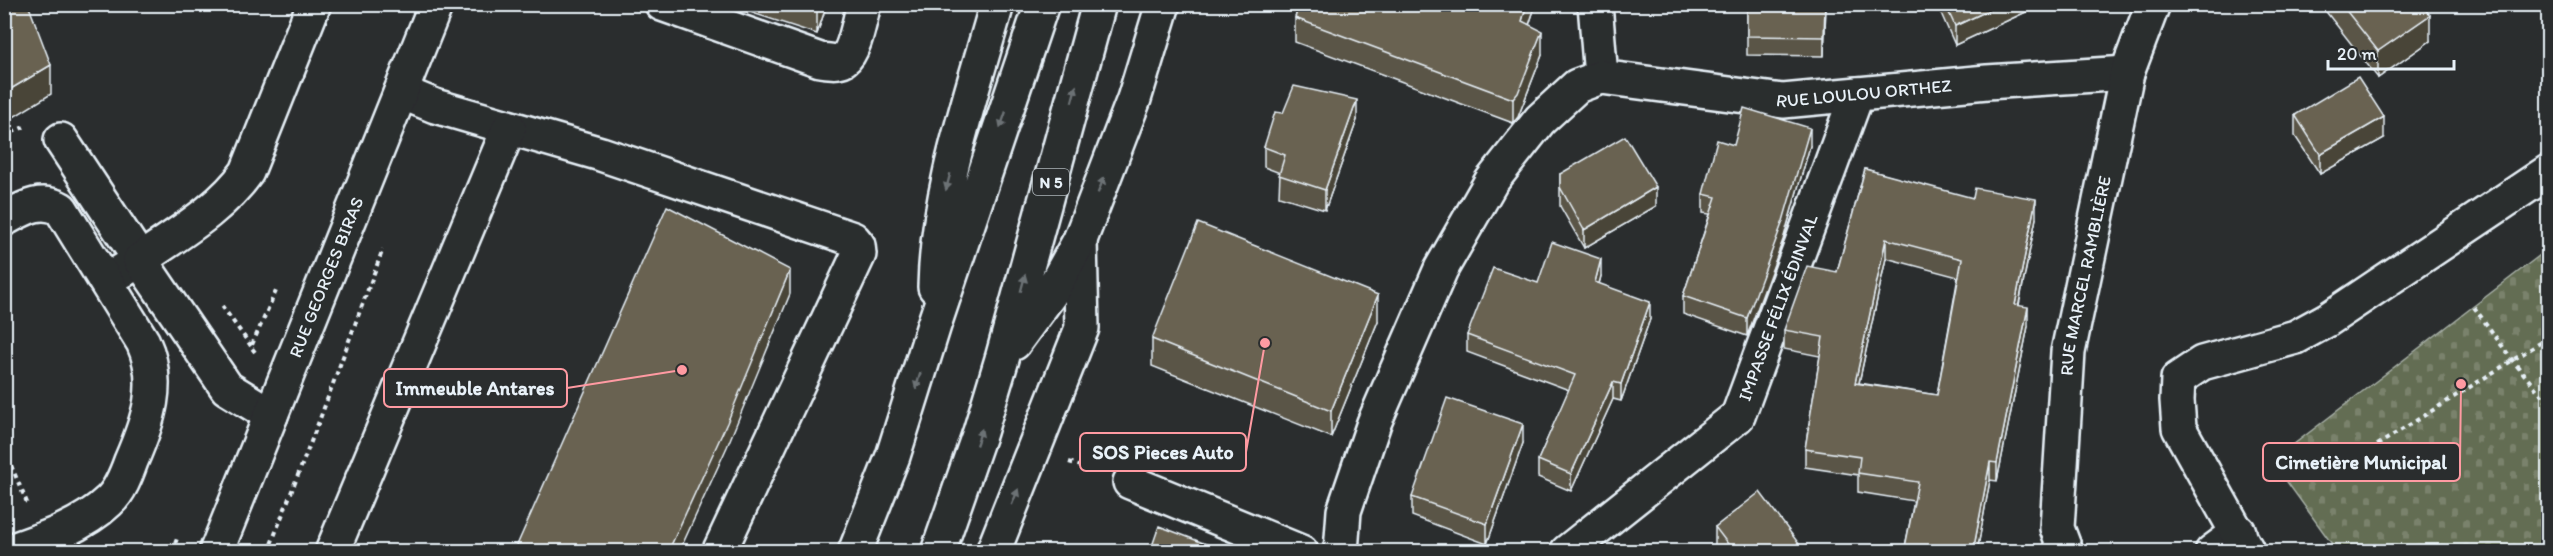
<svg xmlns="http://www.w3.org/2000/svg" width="2553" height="556" viewBox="0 0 2553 556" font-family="Itim,sans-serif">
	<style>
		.cemetery { fill: url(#cemetery-stones); stroke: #a6afa6; stroke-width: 1.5 }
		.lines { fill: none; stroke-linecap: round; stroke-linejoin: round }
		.minor-casing { stroke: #e8f1f8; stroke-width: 38 }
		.highway-casing { stroke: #e8f1f8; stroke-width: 38 }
		.path { stroke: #e8f1f8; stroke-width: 4; stroke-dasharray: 4.5 4.5; stroke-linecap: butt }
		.minor { stroke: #2a2d2e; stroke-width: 33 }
		.highway { stroke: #2a2d2e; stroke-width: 33 }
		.wall { fill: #5a5446; stroke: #e8f1f8; stroke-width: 1.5; fill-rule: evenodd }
		.shaded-wall { fill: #4a4539; stroke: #e8f1f8; stroke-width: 1.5 }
		.building { fill: #696251; stroke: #e8f1f8; stroke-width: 1.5; fill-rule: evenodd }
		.oneway { fill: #6c7275 }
		.labels { text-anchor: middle; stroke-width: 5; stroke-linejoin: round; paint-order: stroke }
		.shield { fill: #2a2d2e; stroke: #afb6bb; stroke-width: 1.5 }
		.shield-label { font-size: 16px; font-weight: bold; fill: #e8f1f8 }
		.street-label { font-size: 18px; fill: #e8f1f8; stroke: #2a2d2e }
		.leader { fill: none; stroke: #ff9aa2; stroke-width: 2 }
		.callout-dot { fill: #ff9aa2; stroke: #2a2d2e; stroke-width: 2 }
		.callout { fill: #2a2d2e; stroke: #ff9aa2; stroke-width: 2 }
		.callout-label { font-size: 20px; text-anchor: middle; font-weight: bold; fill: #e8f1f8 }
	</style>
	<defs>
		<pattern id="cemetery-stones" width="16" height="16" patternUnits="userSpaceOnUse" patternTransform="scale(1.5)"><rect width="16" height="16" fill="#646d53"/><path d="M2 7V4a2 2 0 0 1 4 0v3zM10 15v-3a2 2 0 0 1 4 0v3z" fill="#7a826c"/></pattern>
	</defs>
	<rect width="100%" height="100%" fill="#2a2d2e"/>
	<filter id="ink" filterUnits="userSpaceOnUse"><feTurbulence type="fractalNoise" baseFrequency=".0167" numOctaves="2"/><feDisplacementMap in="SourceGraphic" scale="12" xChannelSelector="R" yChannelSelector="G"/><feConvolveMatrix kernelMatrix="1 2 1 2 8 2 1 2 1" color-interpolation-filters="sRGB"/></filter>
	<g filter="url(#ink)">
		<path class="cemetery" d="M2548 249V551H2337L2272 461Z"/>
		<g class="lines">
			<defs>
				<g id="minor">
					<path d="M662 4 820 60C828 61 837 63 844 59 855 51 860 18 864 4"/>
					<path d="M1595 4 1601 77"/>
					<path d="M401 92 435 106 601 154 853 239 858 245 859 254 719 552"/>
					<path d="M61 140 140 260 122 271"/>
					<path d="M4 219C23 209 40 197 61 209L143 342C162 383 148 422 131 461 126 475 120 491 109 501 82 527 42 540 7 552"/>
					<path d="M271 415 227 388 140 260C177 234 220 210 247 172L314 4"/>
					<path d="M1130 482 1301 552"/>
					<path id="s1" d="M216 552 436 4"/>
					<path d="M332 552 509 128"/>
					<path d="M993 552 1082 328 1080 240"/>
					<path id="s2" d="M1341 552 1344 511 1374 423 1441 269 1491 182 1540 120 1577 86 1601 77 1783 101 1987 82 2127 73"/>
					<path id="s3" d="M1567 552 1738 416 1857 94"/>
					<path id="s4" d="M2066 552 2057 528 2068 352 2127 73 2153 4"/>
					<path d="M2212 552 2239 532"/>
					<path d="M2248 552 2179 428 2177 400 2178 379 2202 363 2296 337 2327 320 2548 172"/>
				</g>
				<path id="highway" d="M935 287C937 191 971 97 997 4
					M1014 343 1050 294 1080 240 1134 99 1163 4
					M855 552 893 456 934 325 1042 4
					M938 552 980 432 1002 359 1099 4"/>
			</defs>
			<use href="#minor" class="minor-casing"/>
			<use href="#highway" class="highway-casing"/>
			<path class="path" d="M4 136 24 127
				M222 306 251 346
				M2474 307 2513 361 2548 403
				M255 352 251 347 276 291
				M4 449 28 505
				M1069 462 1093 470
				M2339 469 2548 338
				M172 552 178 536
				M268 552 321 416 383 249"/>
			<use href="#minor" class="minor"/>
			<use href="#highway" class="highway"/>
		</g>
		<path class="wall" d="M725 4H827L817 34Z
			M1299 4H1536L1529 25 1542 55 1518 117 1513 123 1295 42V18Z
			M1747 4H1826L1824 56 1747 55Z
			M1937 4H2028V11L1955 45Z
			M2320 4H2421L2430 41 2378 78Z
			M2295 115 2384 138 2320 174 2295 136Z
			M1357 120 1325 210 1279 196 1280 173 1264 167V147Z
			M1810 146 1783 240 1747 336 1683 314V296L1710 214 1703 213V194Z
			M1865 169 2036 218 2019 305 2028 326 1997 481 1990 480 1977 552H1904L1914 501 1858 492V475L1805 467V449L1820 356 1784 349V330L1837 272ZM1886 258 1958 277 1937 395 1859 383Z
			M1560 174 1656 206 1584 248 1560 206Z
			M1601 276 1599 284 1650 319 1621 401 1613 399 1571 491 1538 477V460L1569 390 1467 352V335L1538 283Z
			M1378 321 1331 437 1152 366V339Z
			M1523 443 1487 544 1412 516V497Z
			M1715 527 1805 552H1719L1715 546Z"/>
		<path class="shaded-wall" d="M818 4H827L817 34V8Z
			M1527 4H1536L1522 46V21Z
			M1825 4H1826L1824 56V37Z
			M2002 4H2028V11L1955 45V26Z
			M2430 15V41L2378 78V51Z
			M1542 31V55L1518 117 1513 123V99Z
			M51 65V94L4 123V93Z
			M1357 100V120L1325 210V190Z
			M2384 117V138L2320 174V154Z
			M1810 128V146L1783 240 1747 336V318Z
			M1656 187V206L1584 248V230Z
			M2036 199V218L2015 323V305Z
			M1886 239V258L1855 401V383Z
			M1601 259V276L1595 299V282Z
			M790 270V294L727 447 679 552H668Z
			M1378 295V321L1331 437V411Z
			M1650 302V319L1621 401V384Z
			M2028 307V326L1997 481V463Z
			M1613 382V399L1571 491V474Z
			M1523 424V443L1487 544V524Z
			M1990 462V480L1977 552H1973Z"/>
		<path class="building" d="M4 4H28L51 65 4 93Z
			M806 4H818L817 8Z
			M1299 4H1527L1522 21 1542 31 1518 93 1513 99 1295 18Z
			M1747 4H1825L1824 37 1747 36Z
			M1945 4H2002L1955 26Z
			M2341 4H2421L2430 15 2378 51Z
			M2358 77 2384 117 2320 154 2295 115Z
			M1294 86 1357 100 1325 190 1279 175 1285 155 1264 147 1275 112 1283 113Z
			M1744 108 1810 128 1783 221 1747 318 1683 296 1716 197 1703 194 1717 140 1734 145Z
			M1625 136 1656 187 1584 230 1560 187V174Z
			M1865 169 1973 198 1975 188 2036 199 2015 305 2028 307 1997 463 1990 462 1973 552H1904L1918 482 1858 473 1860 457 1805 449 1823 337 1784 330 1807 266 1837 272ZM1886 239 1962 259 1937 395 1855 383Z
			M667 206 790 270 727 423 668 552H514Z
			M1198 223 1378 295 1331 411 1152 339Z
			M1552 242 1601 259 1595 282 1650 302 1621 384 1613 382 1571 474 1538 460 1575 375 1467 335 1493 268 1538 283Z
			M1447 398 1523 424 1487 524 1412 497Z
			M1760 492 1805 552H1734L1715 527Z
			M1159 526 1227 552H1150Z"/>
		<defs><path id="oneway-solid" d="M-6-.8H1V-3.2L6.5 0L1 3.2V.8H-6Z" transform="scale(1.5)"/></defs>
		<g class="oneway">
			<use href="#oneway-solid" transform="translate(1074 94) rotate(-75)"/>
			<use href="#oneway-solid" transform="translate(1003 120) rotate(109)"/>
			<use href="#oneway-solid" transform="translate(948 182) rotate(105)"/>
			<use href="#oneway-solid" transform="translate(1101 185) rotate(-69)"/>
			<use href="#oneway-solid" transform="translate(1023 283) rotate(-75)"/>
			<use href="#oneway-solid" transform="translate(918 381) rotate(107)"/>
			<use href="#oneway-solid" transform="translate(979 437) rotate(-71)"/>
			<use href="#oneway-solid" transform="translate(1015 497) rotate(-68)"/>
		</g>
	</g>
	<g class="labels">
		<rect class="shield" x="1033" y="169" width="36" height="26" rx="4.5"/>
		<g class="shield-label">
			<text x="1051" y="188">N 5</text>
		</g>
		<g class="street-label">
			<text dy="6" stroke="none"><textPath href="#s2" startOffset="822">RUE LOULOU ORTHEZ</textPath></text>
			<text dy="6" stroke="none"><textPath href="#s4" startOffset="280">RUE MARCEL RAMBLIÈRE</textPath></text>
			<text dy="6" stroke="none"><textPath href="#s1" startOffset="296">RUE GEORGES BIRAS</textPath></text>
			<text dy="6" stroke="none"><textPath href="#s3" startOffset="334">IMPASSE FÉLIX ÉDINVAL</textPath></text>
		</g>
	</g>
	<path class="leader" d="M682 370L567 388M1265 343L1246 452M2461 384L2460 462"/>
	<g class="callout-dot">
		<circle cx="682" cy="370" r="6"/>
		<circle cx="1265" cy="343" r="6"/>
		<circle cx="2461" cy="384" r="6"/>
	</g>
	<g class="callout">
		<rect x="384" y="369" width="183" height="38" rx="6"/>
		<rect x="1080" y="433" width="166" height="38" rx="6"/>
		<rect x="2263" y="443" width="197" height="38" rx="6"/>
	</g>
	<g class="callout-label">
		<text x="475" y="395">Immeuble Antares</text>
		<text x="1163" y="459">SOS Pieces Auto</text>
		<text x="2361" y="469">Cimetière Municipal</text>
	</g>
	<rect width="2553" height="556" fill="none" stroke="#2a2d2e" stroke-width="24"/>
	<rect x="12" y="12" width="2529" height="532" fill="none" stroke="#e8f1f8" stroke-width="2" filter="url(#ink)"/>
	<path d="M2328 60v9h126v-9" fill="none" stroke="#e8f1f8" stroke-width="3"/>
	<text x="2337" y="60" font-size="18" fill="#e8f1f8" stroke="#2a2d2e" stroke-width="4.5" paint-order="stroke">20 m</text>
</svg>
